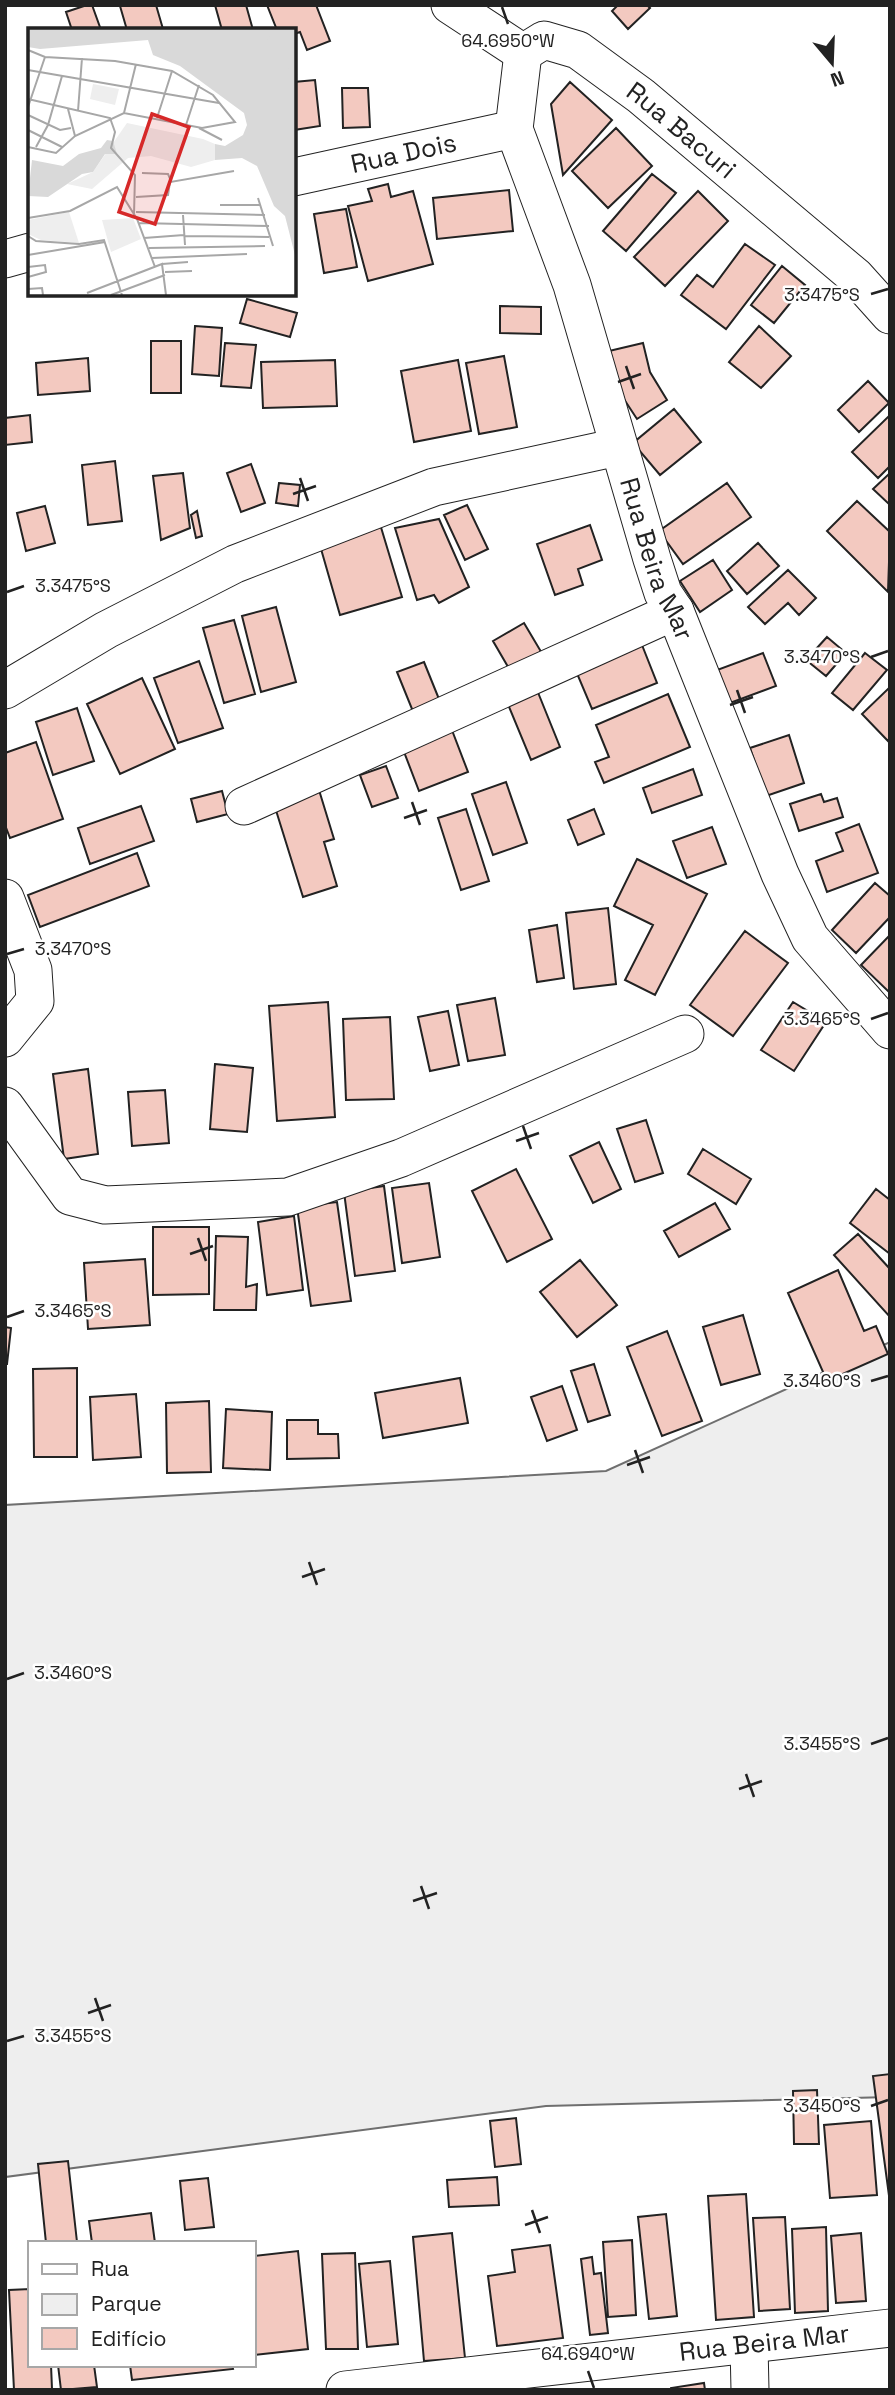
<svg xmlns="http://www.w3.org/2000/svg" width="895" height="2395" viewBox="0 0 895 2395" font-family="'Space Grotesk',sans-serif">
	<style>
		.green { fill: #eee; stroke: #6f6f6f; stroke-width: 2 }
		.building { fill: #f3c9c0; stroke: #222; stroke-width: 2 }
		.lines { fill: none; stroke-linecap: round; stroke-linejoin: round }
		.minor-casing { stroke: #222; stroke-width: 39 }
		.minor { stroke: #fff; stroke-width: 37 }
		.ticks { fill: none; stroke: #222; stroke-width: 2.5 }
		.labels { text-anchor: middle; stroke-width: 5; stroke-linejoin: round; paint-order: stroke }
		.street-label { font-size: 26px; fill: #222; stroke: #fff }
		.inset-river { fill: none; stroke: #d9d9d9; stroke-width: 3.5 }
		.inset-road { fill: none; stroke: #a7a7a7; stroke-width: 2 }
		.view { fill: #d62828; fill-opacity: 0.15; stroke: #d62828; stroke-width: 3.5 }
		.inset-edge { fill: none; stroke: #222; stroke-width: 3.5 }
		.ticks-label { font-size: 18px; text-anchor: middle; fill: #222; stroke: #fff; stroke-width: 5; stroke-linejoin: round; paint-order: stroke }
	</style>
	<rect width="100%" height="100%" fill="#fff"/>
	<path class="green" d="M890 1342V2097L546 2106 5 2177V1505L606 1471Z"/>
	<path class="building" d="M87 5H92L101 30H72L66 12Z
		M156 5 163 29 127 30 120 6Z
		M215 5H246L253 30H222Z
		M267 5H316L330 41 307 50 300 32 294 34V30H277Z
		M618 5H647L650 8 628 29 612 11Z
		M315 80 320 126 294 130V82Z
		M570 82 612 120 563 175 551 104Z
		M342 88H368L370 127 343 128Z
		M616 128 652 166 608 208 572 171Z
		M652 174 676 193 626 251 603 231Z
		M388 184 391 197 413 191 433 264 368 281 348 206 372 201 368 189Z
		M509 190 513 231 437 239 433 198Z
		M698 191 728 221 665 286 634 257Z
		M346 209 357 267 324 273 314 214Z
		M745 244 775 265 726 329 681 295 697 275 713 287Z
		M782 266 805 285 774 323 751 305Z
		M247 299 297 313 290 337 240 323Z
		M500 306 541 307V334L500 333Z
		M195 326 222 328 219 376 192 374Z
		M759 326 791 356 761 388 729 362Z
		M151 341H181V393H151Z
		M225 343 256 345 251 388 221 386Z
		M643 343 650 372 667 400 637 419 618 390 609 351Z
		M504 356 517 427 479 434 466 363Z
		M88 358 90 391 38 395 36 363Z
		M335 360 337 406 263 408 261 362Z
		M458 360 471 431 414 442 401 371Z
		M868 381 889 403 859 432 838 410Z
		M674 409 701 442 660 475 633 443Z
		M30 415 32 442 5 445V418Z
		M890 415V466L878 478 852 452Z
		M115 461 122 521 88 525 82 465Z
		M251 464 265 503 241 512 227 473Z
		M183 473 190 528 161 540 153 476Z
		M890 473V505L873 489Z
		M279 483 300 485 298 506 276 503Z
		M727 483 751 517 683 564 659 531Z
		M857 501 890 532 888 592 827 531Z
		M467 505 488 549 465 560 444 515Z
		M45 506 55 543 26 551 17 513Z
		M197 511 202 536 196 538 191 515Z
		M439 519 469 587 439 603 434 595 417 600 395 528Z
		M380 524 402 597 340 615 319 542Z
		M590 525 602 560 578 569 583 585 555 595 537 544Z
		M758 543 779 566 747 594 727 571Z
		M713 560 732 590 700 612 680 581Z
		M788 570 816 598 799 615 788 603 765 624 748 607Z
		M276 607 296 682 261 692 242 616Z
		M234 620 255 694 224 703 203 628Z
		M524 623 543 655 511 672 493 641Z
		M827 637 846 653 826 676 806 660Z
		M642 645 657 683 592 709 573 664Z
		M763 653 776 686 730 703 717 670Z
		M865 653 887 670 853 710 832 693Z
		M199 661 223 728 178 743 154 678Z
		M424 662 441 704 414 714 397 672Z
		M142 678 175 749 120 774 87 704Z
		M890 687V739L888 741 862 714Z
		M537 690 560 747 531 760 507 702Z
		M668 694 690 747 604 783 595 762 609 757 596 725Z
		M77 708 94 761 53 775 36 722Z
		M450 725 468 772 419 791 401 744Z
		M789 735 804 783 766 796 750 748Z
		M36 742 63 819 10 838 5 825V753Z
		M386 766 398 798 372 807 360 775Z
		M693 769 702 795 652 813 643 788Z
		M506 782 527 843 493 855 472 794Z
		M319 790 334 839 324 842 337 886 303 897 274 804Z
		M222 791 228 814 197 822 191 799Z
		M821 794 824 802 837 798 843 817 799 831 790 804Z
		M141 806 154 841 90 864 78 828Z
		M466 809 489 881 461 890 438 818Z
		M594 809 604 834 578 845 568 820Z
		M859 824 878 873 827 892 816 861 843 851 836 833Z
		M712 827 726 864 687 878 673 841Z
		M137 853 149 886 40 927 28 895Z
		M637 859 707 894 655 995 625 980 653 925 614 906Z
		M875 883 890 896V917L856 953 832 930Z
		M608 908 616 984 574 989 566 913Z
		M557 925 564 978 537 982 529 930Z
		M745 931 788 963 733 1036 690 1005Z
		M890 935V993L861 965Z
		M495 998 505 1055 468 1061 457 1005Z
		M328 1002 335 1117 277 1121 269 1006Z
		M793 1002 826 1022 794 1071 761 1050Z
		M448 1011 459 1065 430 1071 418 1017Z
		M390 1017 394 1099 346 1100 343 1019Z
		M215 1064 253 1068 247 1132 210 1129Z
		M88 1069 98 1154 64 1159 53 1074Z
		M165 1090 169 1143 132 1146 128 1092Z
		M646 1120 663 1173 635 1182 617 1129Z
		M599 1142 621 1189 593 1203 570 1156Z
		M703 1149 751 1179 736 1204 688 1174Z
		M516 1169 552 1239 507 1262 472 1191Z
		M429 1183 440 1257 402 1263 392 1188Z
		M384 1186 395 1271 355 1276 344 1192Z
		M876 1189 890 1200V1254L850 1223Z
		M337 1202 351 1301 311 1306 297 1207Z
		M715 1203 730 1229 679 1257 664 1231Z
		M294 1216 303 1290 267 1295 258 1222Z
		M153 1227H209V1294L153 1295Z
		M858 1234 890 1269V1317L834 1255Z
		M216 1236 248 1237 246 1287 257 1284 256 1310H214Z
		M145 1259 150 1325 88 1329 84 1263Z
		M580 1260 617 1305 577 1337 540 1292Z
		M838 1270 864 1331 876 1326 888 1354 827 1381 788 1293Z
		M743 1315 760 1374 721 1385 703 1327Z
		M5 1327 11 1328 7 1364H5Z
		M667 1331 702 1421 662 1436 627 1347Z
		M594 1364 610 1415 588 1422 571 1371Z
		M77 1368V1457H34L33 1369Z
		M460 1378 468 1423 383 1438 375 1393Z
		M562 1386 577 1430 547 1441 531 1397Z
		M136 1394 141 1457 93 1460 90 1397Z
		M209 1401 211 1472 167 1473 166 1403Z
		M226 1409 272 1412 270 1470 223 1468Z
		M287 1420H318V1434H338L339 1458 287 1459Z
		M890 2074V2203L873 2076Z
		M817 2090 819 2144H794L793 2091Z
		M516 2118 521 2164 495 2167 490 2121Z
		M871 2121 877 2195 830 2198 824 2125Z
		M68 2161 77 2242 46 2243 38 2164Z
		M497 2177 499 2205 449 2207 447 2180Z
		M208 2178 214 2227 185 2230 180 2181Z
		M746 2194 754 2317 716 2320 708 2196Z
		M151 2213 155 2243H92L89 2221Z
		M666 2214 677 2316 649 2319 638 2217Z
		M785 2217 790 2309 759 2311 753 2218Z
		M826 2227 828 2311 795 2313 792 2229Z
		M452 2233 465 2358 424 2361 413 2237Z
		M861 2233 866 2301 836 2303 831 2236Z
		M632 2240 636 2315 608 2317 603 2242Z
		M550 2245 563 2338 497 2346 488 2276 515 2272 512 2250Z
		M298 2251 308 2349 254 2355V2256Z
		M355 2253 358 2349H326L322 2254Z
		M592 2257 594 2274 601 2273 608 2333 590 2335 581 2259Z
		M390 2261 398 2344 367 2347 359 2264Z
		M30 2289V2365H51L52 2389 14 2390 9 2290Z
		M58 2365H94L97 2387 61 2390Z
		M130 2365H232L233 2369 132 2380Z
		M704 2383 705 2390H671V2388Z"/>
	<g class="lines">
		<defs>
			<g id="minor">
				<path d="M450 5 523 53"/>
				<path id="s1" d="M523 53 514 129 572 285 652 559 663 593 675 611 780 874 810 938 890 1030"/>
				<path id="s2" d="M523 53 544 40 578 50 641 96 856 277 890 315"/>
				<path id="s3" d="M294 177 514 129"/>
				<path d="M5 259 30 252"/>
				<path d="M5 690 106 630 235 564 434 487 618 447"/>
				<path d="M244 806 675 611"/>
				<path d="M5 898 33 970 35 1001 5 1038"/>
				<path d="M5 1106 70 1196 105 1205 288 1197 401 1158 685 1034"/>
				<path d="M749 2345 750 2390"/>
				<path id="s4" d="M345 2390 890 2328"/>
			</g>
		</defs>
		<use href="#minor" class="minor-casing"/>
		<use href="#minor" class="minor"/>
	</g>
	<path class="ticks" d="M502 7 508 24M871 294 888 289M626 366 634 389M618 382 641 374M300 478 308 501M293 494 316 486M7 592 24 586M871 657 888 651M737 690 745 713M730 705 753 697M412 802 420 825M404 818 427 810M7 954 24 949M871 1019 888 1013M523 1126 531 1149M516 1141 539 1133M198 1238 206 1261M190 1254 213 1246M7 1317 24 1311M871 1381 888 1376M635 1450 643 1473M627 1465 650 1457M309 1562 317 1585M302 1577 325 1569M7 1679 24 1673M871 1744 888 1738M746 1774 754 1797M739 1789 762 1781M421 1886 429 1909M413 1901 437 1893M95 1998 103 2021M88 2013 111 2005M7 2041 24 2036M871 2106 888 2100M532 2210 540 2233M525 2225 548 2217M588 2371 594 2388"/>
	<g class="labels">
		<g class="street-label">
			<text dy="9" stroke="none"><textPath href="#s2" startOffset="191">Rua Bacuri</textPath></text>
			<text dy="9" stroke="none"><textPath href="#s3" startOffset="112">Rua Dois</textPath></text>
			<text dy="9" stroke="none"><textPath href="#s1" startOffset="530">Rua Beira Mar</textPath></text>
			<text dy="9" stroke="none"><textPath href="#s4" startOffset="422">Rua Beira Mar</textPath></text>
		</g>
	</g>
	<g transform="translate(28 28)">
		<rect width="268" height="268" fill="#fff"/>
		<path d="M65 56 91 61 87 77 62 71ZM99 95 175 111 187 116V132L163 139 123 128 100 130 64 161 39 156 65 144ZM41 184 51 215 13 212 0 206V192ZM105 190 113 211 83 224 74 192Z" fill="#eee"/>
		<path d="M0 1H268V231L257 188 246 178 229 138 214 130 187 132V116L197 118 215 107 219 97 216 85 152 38 125 27 120 12 12 21 0 19ZM79 112 85 113 89 126H77L65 144 54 146 20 169 0 168 4 132 35 138 51 126 73 120Z" fill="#d9d9d9"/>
		<path class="inset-river" d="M234 1 268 48"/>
		<path class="inset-road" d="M0 22 17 29 87 33 144 43 185 67 207 94 174 100 96 85 47 108 28 125 0 119M0 42 191 75M0 71 82 90 87 104 83 120 107 147 106 187M0 79 17 29M40 81 47 108M50 83 54 30M96 85 108 36M0 87 32 102 43 100M129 90 144 43M158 97 171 57M171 100 194 112M0 102 34 119M8 119 20 97 34 48M114 145 140 146 143 153M108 169 140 167 142 154 206 143M230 170 245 218M192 177H232M108 184 237 187M155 187 157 217M0 190 42 183 89 159 109 191 127 239M111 195 241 198M0 208 8 213 51 216 76 212 94 267M156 208 241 209M116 210 156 207M121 220 237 218M0 227 77 214M124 230 219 226M134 236 160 234M0 239 17 237 18 244 0 249M137 244 164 243M0 261 14 260 15 267M59 265 134 236 138 267M83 267 137 247"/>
		<path class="view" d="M124 86 161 99 127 196 91 184Z"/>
		<rect width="268" height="268" class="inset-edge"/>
	</g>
	<g class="ticks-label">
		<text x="508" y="47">64.6950°W</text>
		<text x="822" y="301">3.3475°S</text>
		<text x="73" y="592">3.3475°S</text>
		<text x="822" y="663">3.3470°S</text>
		<text x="73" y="955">3.3470°S</text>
		<text x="822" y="1025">3.3465°S</text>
		<text x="73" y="1317">3.3465°S</text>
		<text x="822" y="1387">3.3460°S</text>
		<text x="73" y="1679">3.3460°S</text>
		<text x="822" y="1750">3.3455°S</text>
		<text x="73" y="2042">3.3455°S</text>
		<text x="822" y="2112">3.3450°S</text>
		<text x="588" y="2360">64.6940°W</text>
	</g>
	<rect width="895" height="2395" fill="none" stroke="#222222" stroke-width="14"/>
	<rect x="28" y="2241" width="228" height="126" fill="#ffffff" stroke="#a7a7a7" stroke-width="2"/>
	<rect x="42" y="2264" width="35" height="10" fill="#ffffff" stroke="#a7a7a7" stroke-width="2"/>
	<text x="91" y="2276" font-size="21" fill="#222222">Rua</text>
	<rect x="42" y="2294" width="35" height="21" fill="#eeeeee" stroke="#a7a7a7" stroke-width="2"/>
	<text x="91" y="2311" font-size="21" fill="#222222">Parque</text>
	<rect x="42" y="2328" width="35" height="21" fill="#f3c9c0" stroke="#a7a7a7" stroke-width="2"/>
	<text x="91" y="2346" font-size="21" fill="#222222">Edifício</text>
	<g transform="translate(832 63) rotate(161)" stroke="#ffffff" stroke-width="5" paint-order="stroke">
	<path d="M0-5L12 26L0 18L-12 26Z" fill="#222222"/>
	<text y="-10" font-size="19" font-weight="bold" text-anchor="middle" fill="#222222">N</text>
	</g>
</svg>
